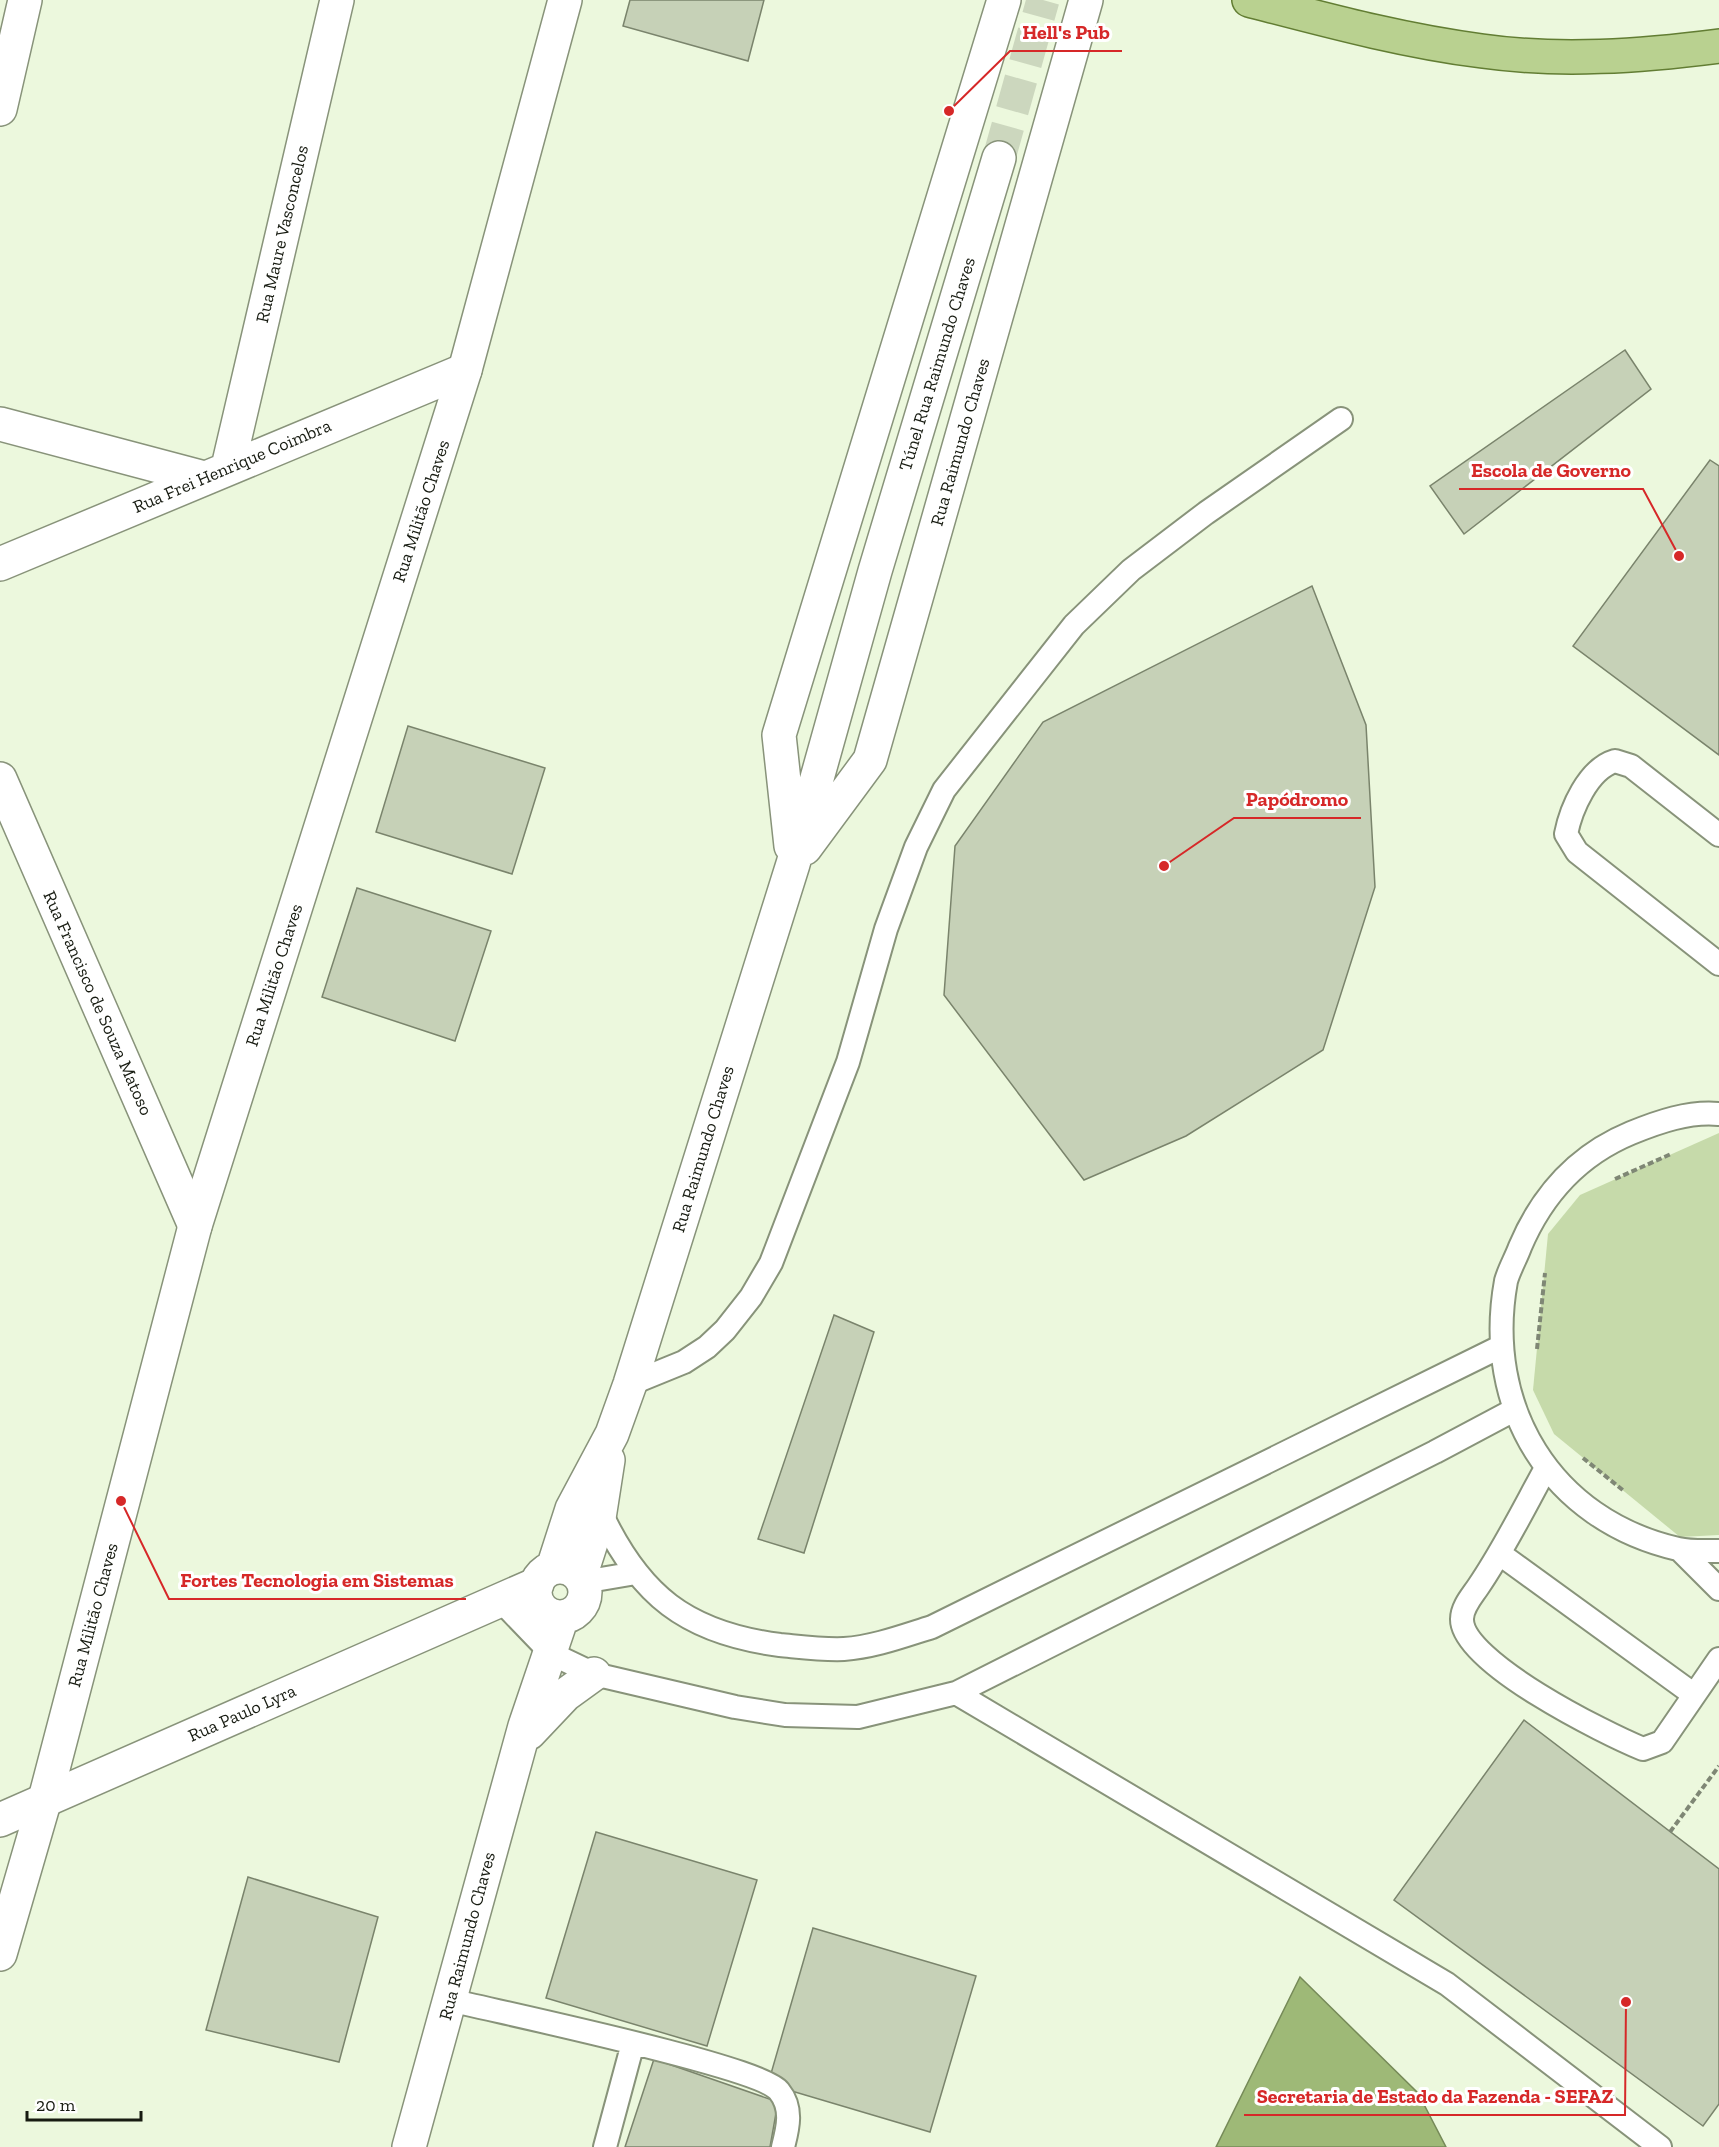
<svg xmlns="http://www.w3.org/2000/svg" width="1719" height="2147" viewBox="0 0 1719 2147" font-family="'Zilla Slab',serif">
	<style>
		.green { fill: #c6daaa }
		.water { fill: #9eb977; stroke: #768a58; stroke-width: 1.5 }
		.building { fill: #c6d1b7; stroke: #7a846c; stroke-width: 1.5 }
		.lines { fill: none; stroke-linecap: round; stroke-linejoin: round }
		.secondary-tunnel { stroke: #ccd7be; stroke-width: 33; stroke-dasharray: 33 16; stroke-linecap: butt }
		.service-casing { stroke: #88937a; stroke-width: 26 }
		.minor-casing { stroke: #88937a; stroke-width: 36 }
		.tertiary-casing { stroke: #88937a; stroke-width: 36 }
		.secondary-casing { stroke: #88937a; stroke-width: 36 }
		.primary-casing { stroke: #627d33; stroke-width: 36 }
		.path { stroke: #7f8775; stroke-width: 4; stroke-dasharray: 6 3; stroke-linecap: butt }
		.service { stroke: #fff; stroke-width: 22 }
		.minor { stroke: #fff; stroke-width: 33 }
		.tertiary { stroke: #fff; stroke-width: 33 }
		.secondary { stroke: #fff; stroke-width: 33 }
		.primary { stroke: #b9d190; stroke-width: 33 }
		.labels { text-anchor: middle; stroke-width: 6; stroke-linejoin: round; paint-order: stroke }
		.street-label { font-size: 18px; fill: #171b11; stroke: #fff }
		.leader { fill: none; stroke: #d62828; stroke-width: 2 }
		.callout-dot { fill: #d62828; stroke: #fff; stroke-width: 2 }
		.callout-label { font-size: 20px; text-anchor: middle; font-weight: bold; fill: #d62828; stroke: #fff; stroke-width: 6; stroke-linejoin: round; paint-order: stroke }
	</style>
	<rect width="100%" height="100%" fill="#ecf8dd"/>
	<path class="green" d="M1719 1133V1535L1680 1537 1554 1434 1533 1390 1548 1234 1580 1195Z"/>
	<path class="water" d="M1300 1977 1418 2093 1446 2147H1216Z"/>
	<path class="building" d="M630 0H764L748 61 623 26Z
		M1625 350 1651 389 1464 534 1430 486Z
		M1710 460 1719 466V755L1573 646Z
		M1312 586 1366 725 1375 887 1323 1050 1186 1136 1084 1180 944 995 955 846 1043 722Z
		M408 726 545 768 512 874 376 832Z
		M357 888 491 931 455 1041 322 997Z
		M834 1315 874 1332 804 1553 758 1539Z
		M1524 1720 1719 1869V2104L1703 2126 1394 1900Z
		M596 1832 757 1880 707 2046 546 1998Z
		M248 1877 378 1917 339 2062 206 2030Z
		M813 1928 976 1976 930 2132 768 2084Z
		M654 2059 778 2102 770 2147H625Z"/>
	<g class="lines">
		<path class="secondary-tunnel" d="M999 158 1043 0"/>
		<defs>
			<path id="service" d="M1719 835 1631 766 1615 761C1588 769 1571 809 1566 834L1577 852 1719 964
				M1719 1114C1689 1111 1658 1122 1631 1133 1578 1155 1542 1195 1520 1247 1516 1258 1509 1270 1506 1281 1483 1407 1551 1520 1678 1549 1691 1552 1706 1551 1719 1551
				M630 1384 684 1362 707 1347 725 1330 751 1297 771 1263 848 1062 886 929 916 847 944 790 1074 625 1131 570 1206 513 1341 419
				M1546 1468C1524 1508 1504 1549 1478 1587 1472 1596 1462 1607 1462 1619 1461 1662 1606 1734 1643 1749L1662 1742 1719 1659
				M600 1511C639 1595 686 1633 780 1645 801 1647 823 1650 844 1649 874 1647 903 1636 932 1627L1500 1347
				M1680 1550 1719 1589
				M1500 1554 1693 1694
				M583 1582 636 1573
				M504 1604 552 1654 594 1674 735 1707 785 1715 858 1717 956 1693 1435 1452 1514 1410
				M956 1693 1447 1984 1660 2147
				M450 2000C498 2012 759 2066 779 2091 793 2108 788 2128 783 2147
				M605 2147 633 2043"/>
			<path id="minor" d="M0 109 25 0
				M0 424 204 478
				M228 467 337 0
				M0 564 465 370
				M0 779 195 1226
				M0 1820 537 1584"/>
			<path id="tertiary" d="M0 1954 45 1799 195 1226 465 370 565 0"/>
			<path id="secondary" d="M791 846 779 735 1004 0
				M805 848 870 760 1086 0
				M535 1592a25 25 0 1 1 50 0a25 25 0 1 1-50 0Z
				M553 1568 572 1509 612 1434 630 1384 793 864 875 571 999 158
				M580 1577 599 1518 608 1460
				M529 1733 565 1695 594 1674
				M409 2147 525 1726 562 1617"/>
			<path id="primary" d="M1249 0C1326 20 1403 41 1482 51 1560 62 1641 56 1719 46"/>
		</defs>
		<use href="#service" class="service-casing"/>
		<use href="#minor" class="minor-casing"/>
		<use href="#tertiary" class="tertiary-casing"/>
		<use href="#secondary" class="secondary-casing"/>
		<use href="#primary" class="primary-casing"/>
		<path class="path" d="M1615 1179 1671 1154
			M1537 1349 1545 1273
			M1583 1458 1624 1491
			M1670 1832 1719 1766"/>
		<use href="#service" class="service"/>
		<use href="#minor" class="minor"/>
		<use href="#tertiary" class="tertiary"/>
		<use href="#secondary" class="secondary"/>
		<use href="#primary" class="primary"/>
	</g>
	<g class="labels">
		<g class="street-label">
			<text transform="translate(282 234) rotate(-77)" y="6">Rua Maure Vasconcelos</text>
			<text transform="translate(937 364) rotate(-73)" y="6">Túnel Rua Raimundo Chaves</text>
			<text transform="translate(960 442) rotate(-74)" y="6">Rua Raimundo Chaves</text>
			<text transform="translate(232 466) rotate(-23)" y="6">Rua Frei Henrique Coimbra</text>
			<text transform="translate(421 511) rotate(-72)" y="6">Rua Militão Chaves</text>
			<text transform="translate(274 975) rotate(-72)" y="6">Rua Militão Chaves</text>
			<text transform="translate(98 1003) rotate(66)" y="6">Rua Francisco de Souza Matoso</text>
			<text transform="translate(703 1149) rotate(-73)" y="6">Rua Raimundo Chaves</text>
			<text transform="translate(93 1615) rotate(-75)" y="6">Rua Militão Chaves</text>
			<text transform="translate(242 1713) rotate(-24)" y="6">Rua Paulo Lyra</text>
			<text transform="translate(467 1936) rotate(-75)" y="6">Rua Raimundo Chaves</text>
		</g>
	</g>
	<path class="leader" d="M949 111L1010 51H1122M1679 556L1643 489H1459M1164 866L1234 818H1361M121 1501L169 1599H466M1626 2002L1625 2115H1244"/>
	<g class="callout-dot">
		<circle cx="949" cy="111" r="6"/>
		<circle cx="1679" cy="556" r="6"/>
		<circle cx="1164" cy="866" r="6"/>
		<circle cx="121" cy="1501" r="6"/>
		<circle cx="1626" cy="2002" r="6"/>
	</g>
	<g class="callout-label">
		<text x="1066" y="39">Hell's Pub</text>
		<text x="1551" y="477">Escola de Governo</text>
		<text x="1297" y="806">Papódromo</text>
		<text x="317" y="1587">Fortes Tecnologia em Sistemas</text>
		<text x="1435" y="2103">Secretaria de Estado da Fazenda - SEFAZ</text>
	</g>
	<path d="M27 2111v9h114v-9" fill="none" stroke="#171b11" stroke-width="3"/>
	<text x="36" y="2111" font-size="18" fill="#171b11" stroke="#ffffff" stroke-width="4.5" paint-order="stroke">20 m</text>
</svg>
